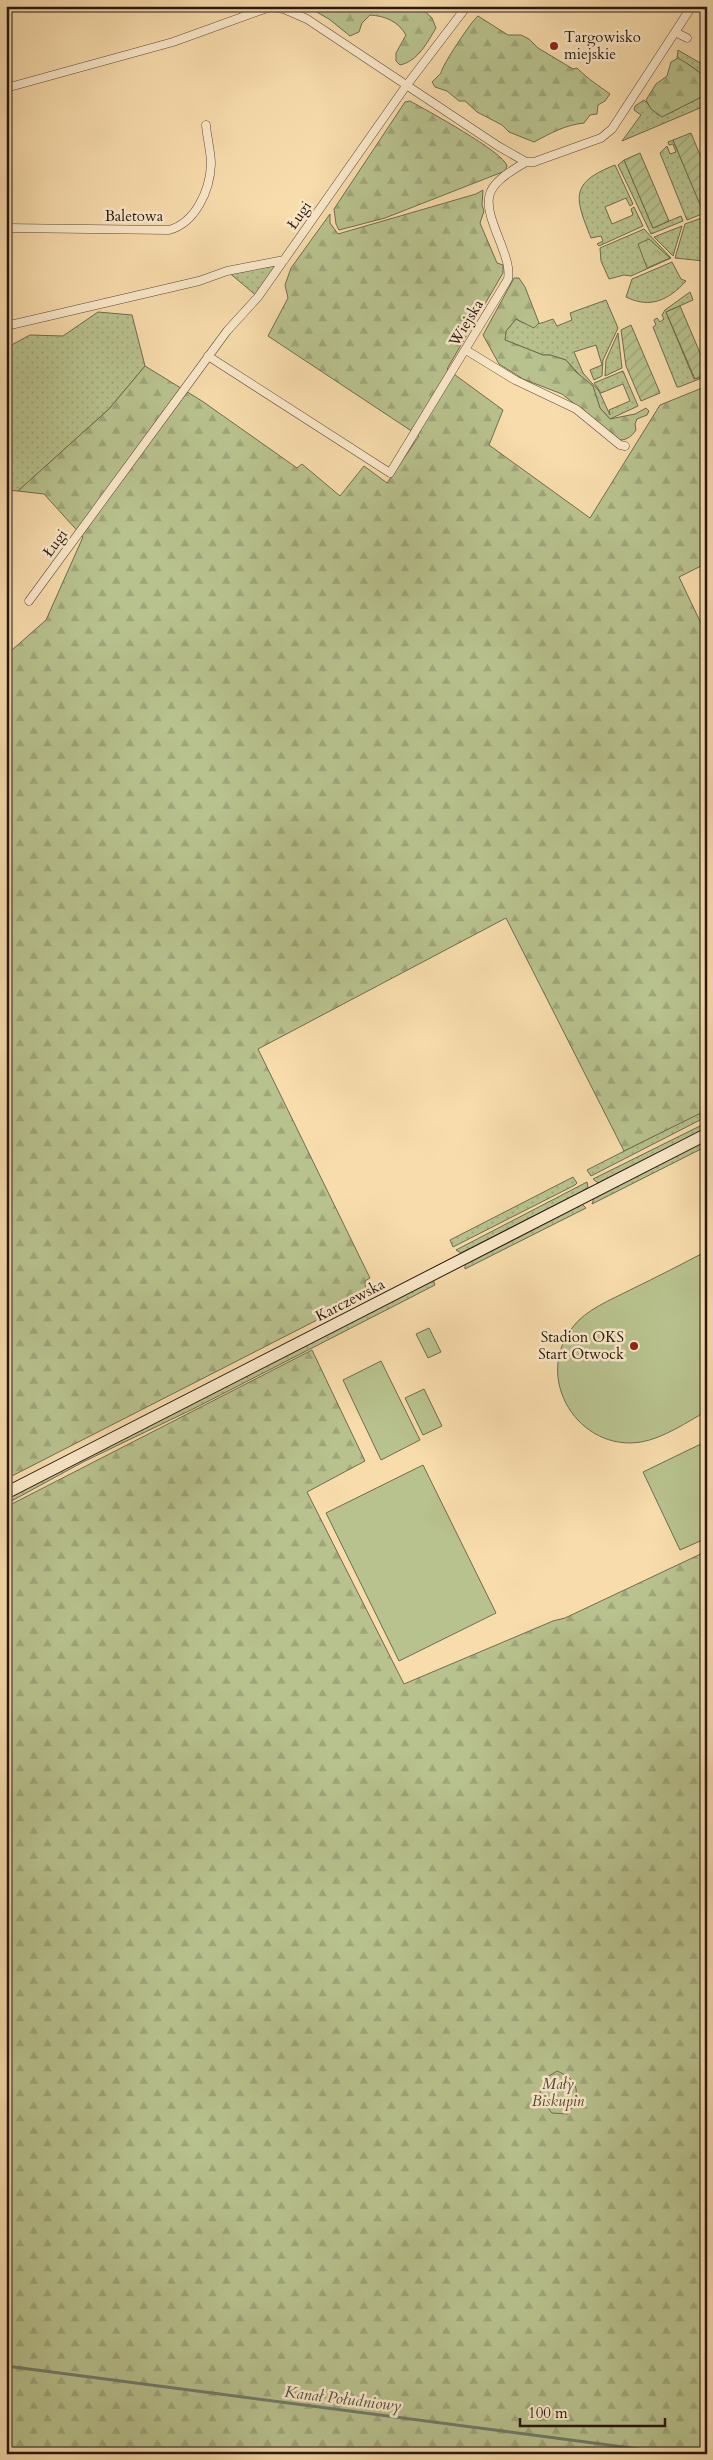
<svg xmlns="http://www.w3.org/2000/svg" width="713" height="2460" viewBox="0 0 713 2460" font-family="Cardo,serif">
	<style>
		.grass { fill: url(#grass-dots); stroke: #706c4f }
		.forest { fill: url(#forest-firs); stroke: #706c4f }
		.park { fill: url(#park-crowns); stroke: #706c4f }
		.garden { fill: url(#garden-furrows); stroke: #706c4f }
		.pitch { fill: #b8c28e; stroke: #706c4f }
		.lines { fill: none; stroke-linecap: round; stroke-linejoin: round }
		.stream { stroke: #6f7a69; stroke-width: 3 }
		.street-casing { stroke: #5b4837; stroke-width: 9 }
		.secondary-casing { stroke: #271710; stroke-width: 13 }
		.street { stroke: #fae8c9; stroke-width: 8 }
		.secondary { stroke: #fae8c9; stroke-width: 11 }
		.poi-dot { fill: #8f2418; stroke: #fae8c9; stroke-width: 2 }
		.labels { text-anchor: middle; stroke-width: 5; stroke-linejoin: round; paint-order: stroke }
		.poi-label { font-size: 15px; fill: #271710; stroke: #fae8c9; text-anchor: start }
		.street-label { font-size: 15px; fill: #271710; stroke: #fae8c9 }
		.park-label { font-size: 15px; font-style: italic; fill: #524a36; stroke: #fae8c9 }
		.water-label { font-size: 16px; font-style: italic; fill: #515144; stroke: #fae8c9 }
	</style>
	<defs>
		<pattern id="grass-dots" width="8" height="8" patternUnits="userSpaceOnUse" patternTransform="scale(1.25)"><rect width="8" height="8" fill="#b8c28e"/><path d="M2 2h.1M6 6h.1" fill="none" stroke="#9ea679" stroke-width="1.8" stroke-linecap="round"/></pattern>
		<pattern id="forest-firs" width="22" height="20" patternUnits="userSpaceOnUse" patternTransform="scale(1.25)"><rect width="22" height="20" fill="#b8c28e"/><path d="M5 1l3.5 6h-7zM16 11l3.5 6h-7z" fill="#9ea679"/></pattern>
		<pattern id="park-crowns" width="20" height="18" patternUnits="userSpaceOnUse" patternTransform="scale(1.25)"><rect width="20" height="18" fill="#b8c28e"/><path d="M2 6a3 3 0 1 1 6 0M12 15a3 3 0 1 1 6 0" fill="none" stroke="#9ea679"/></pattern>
		<pattern id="garden-furrows" width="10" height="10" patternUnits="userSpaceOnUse" patternTransform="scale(1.25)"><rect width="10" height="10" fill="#b8c28e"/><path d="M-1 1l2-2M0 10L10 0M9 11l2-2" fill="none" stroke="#9ea679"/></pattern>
	</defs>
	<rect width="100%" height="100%" fill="#f8dcac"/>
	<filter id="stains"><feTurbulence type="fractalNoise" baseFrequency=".004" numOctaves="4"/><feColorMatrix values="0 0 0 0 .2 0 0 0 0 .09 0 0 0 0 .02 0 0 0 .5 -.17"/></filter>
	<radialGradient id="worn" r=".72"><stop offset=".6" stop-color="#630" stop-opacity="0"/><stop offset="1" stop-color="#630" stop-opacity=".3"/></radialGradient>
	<path class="grass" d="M678 50 707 67V78C697 71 689 63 677 59Z
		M707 94V105L622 141 641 115 634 110 635 106 644 100 658 115 667 114Z
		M673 140 701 206 707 204V212L687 220 660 153 667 146 670 154 676 152 673 144 669 145 668 142Z
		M624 160 653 228 681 216 683 221 651 234 618 165Z
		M615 165 633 204 630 206 626 198 605 207 612 224 633 215 631 209 634 207 643 226 599 246 597 244 603 241 601 236 591 238C575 198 569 183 615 165Z
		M707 216V259L704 261 675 258 685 224Z
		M682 226 673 256 654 237Z
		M644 229 671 258 631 276 624 275 609 279 601 261 600 248Z
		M284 260 258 297 227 271Z
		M672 262 681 279 686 281C669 300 650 309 626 297L632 279Z
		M690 292 693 300 666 312 694 379 707 374V376L679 387H677L653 327 656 325 654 320 657 318 660 322 664 319 662 315 665 310Z
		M606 300 618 328 603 360 602 376 594 380 590 370 602 365 596 345 574 352 583 373 599 391 610 415 609 410 630 401 623 384 601 393 594 383 623 371 638 406 610 419 600 408 594 391 566 360 550 355H543L505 340 506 331 516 319C530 328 539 324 553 319L557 326 572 320 570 313Z
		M98 312 132 315 145 366 109 409 18 491 6 490V348L30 335 63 336Z
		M618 333 622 368 605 376 606 360Z
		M699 1113 702 1119 591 1176 587 1170Z
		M704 1124 701 1131 598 1183 593 1179Z
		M707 1138V1146L592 1204 595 1195Z
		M573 1177 577 1183 575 1185 453 1247 450 1240Z
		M587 1182 588 1187 581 1192 461 1253 456 1250Z
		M581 1203 586 1208 465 1269V1263Z
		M433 1279 435 1285 193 1409 83 1462 6 1504V1499Z"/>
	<path class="forest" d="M306 6H419L432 18 436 28C427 43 418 61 400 65L396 61V53L406 35C398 21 385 16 370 15L362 23 359 32 350 36 329 19Z
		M478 16 508 35H521L529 39 538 48 573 69 577 68C588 79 599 86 610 94L605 101 598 105 597 114 590 115 584 123C565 125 551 133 534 142L509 132 502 125 477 112 465 101H459L447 91 435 87 432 82 441 73C441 67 472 20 478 16Z
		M678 58C689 64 697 71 707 78V94L662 117 651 109 646 100 656 84 667 76 671 62Z
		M410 101C426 110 504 152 507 166L505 171 385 218 339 230 336 224 334 209 405 102Z
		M483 190 482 205 484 211 480 223 497 263 503 265V273L447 369 503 410 489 445 590 518 660 405 707 386V563L679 577 707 636V1110L624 1151 506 918 258 1049 370 1278 365 1281 366 1295 6 1479V647L12 650 46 620 83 537 44 494 18 491 109 409 145 366 202 401 297 468 302 464 340 496 364 466 387 483 419 436 268 336 288 298 285 285 291 268 330 214V223L338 234 476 194Z
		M514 278H519L525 287 539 323 534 328 516 319 506 331 505 340 543 355H550L566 360 576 372 593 386 600 408 610 419 635 414 646 408 649 411 647 415 637 419 635 424 636 430C632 436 627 440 620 440L562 394 523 379 499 364 483 335Z
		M312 1350 365 1461 307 1492 404 1684 553 1621 565 1618 707 1551V2454H6V1507Z"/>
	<path class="park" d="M649 239 670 258 647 268 638 244Z
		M557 2071C580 2081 581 2094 568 2114L552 2113 539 2097 544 2079Z"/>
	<path class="garden" d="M691 133 707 172V204L701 207 673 140Z
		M640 153 669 221 653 228 624 160Z
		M680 306 707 369V374L695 379 666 312Z
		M631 325 660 393 641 401 626 366 621 330Z"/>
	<path class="pitch" d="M707 1251V1411C687 1422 664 1438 641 1442 579 1452 533 1379 572 1328 586 1309 611 1300 632 1289 657 1277 682 1264 707 1251Z
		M429 1328 441 1352 428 1358 416 1334Z
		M381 1361 420 1440 381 1460 343 1380Z
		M424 1389 442 1426 423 1435 405 1398Z
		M707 1441V1538L680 1550 643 1472Z
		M423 1465 496 1613 399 1661 326 1513Z"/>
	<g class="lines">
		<path class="stream" d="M6 2366 677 2454"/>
		<defs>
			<path id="street" d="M675 32 687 38
				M6 88 173 42 270 7 284 9 307 19 498 146 526 162H534L601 138 612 129 692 6
				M6 228 169 230C195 223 210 191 211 164 211 152 207 138 206 125
				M6 326 199 281 227 271 284 260
				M466 350 515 380 576 409 620 445 625 446
				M208 356 390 473 508 279C510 266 505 256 501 244 482 197 481 188 526 162
				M29 601 227 331 258 297 406 86 467 6"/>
			<path id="secondary" d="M6 1493 707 1134"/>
		</defs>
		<use href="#street" class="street-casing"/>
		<use href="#secondary" class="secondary-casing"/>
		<use href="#street" class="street"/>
		<use href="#secondary" class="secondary"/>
	</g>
	<g class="poi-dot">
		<circle cx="554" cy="46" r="5"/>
		<circle cx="634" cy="1346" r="5"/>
	</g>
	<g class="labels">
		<g class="poi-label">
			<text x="564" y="42">Targowisko<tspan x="564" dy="17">miejskie</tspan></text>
			<text x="624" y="1342" text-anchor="end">Stadion OKS<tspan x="624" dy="17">Start Otwock</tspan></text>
		</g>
		<g class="street-label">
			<text transform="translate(299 215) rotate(-55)" y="5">Ługi</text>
			<text x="134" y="221">Baletowa</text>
			<text transform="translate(466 323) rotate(-59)" y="5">Wiejska</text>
			<text transform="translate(55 543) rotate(-54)" y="5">Ługi</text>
			<text transform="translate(350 1300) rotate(-27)" y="5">Karczewska</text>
		</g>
		<g class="park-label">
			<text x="558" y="2089">Mały<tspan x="558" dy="17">Biskupin</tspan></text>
		</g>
		<g class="water-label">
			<text transform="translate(343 2398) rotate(7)" y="6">Kanał Południowy</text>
		</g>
	</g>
	<rect width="713" height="2460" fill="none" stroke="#f8dcac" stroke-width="25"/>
	<rect x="8" y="8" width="698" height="2445" fill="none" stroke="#271710" stroke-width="2.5"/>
	<rect x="12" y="12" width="688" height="2435" fill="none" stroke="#271710"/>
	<path d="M520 2418v8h145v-8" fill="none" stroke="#271710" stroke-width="2.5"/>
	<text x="528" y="2418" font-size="15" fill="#271710" stroke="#fae8c9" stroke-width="4" paint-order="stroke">100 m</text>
	<rect width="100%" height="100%" filter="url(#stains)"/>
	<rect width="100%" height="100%" fill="url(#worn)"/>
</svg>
